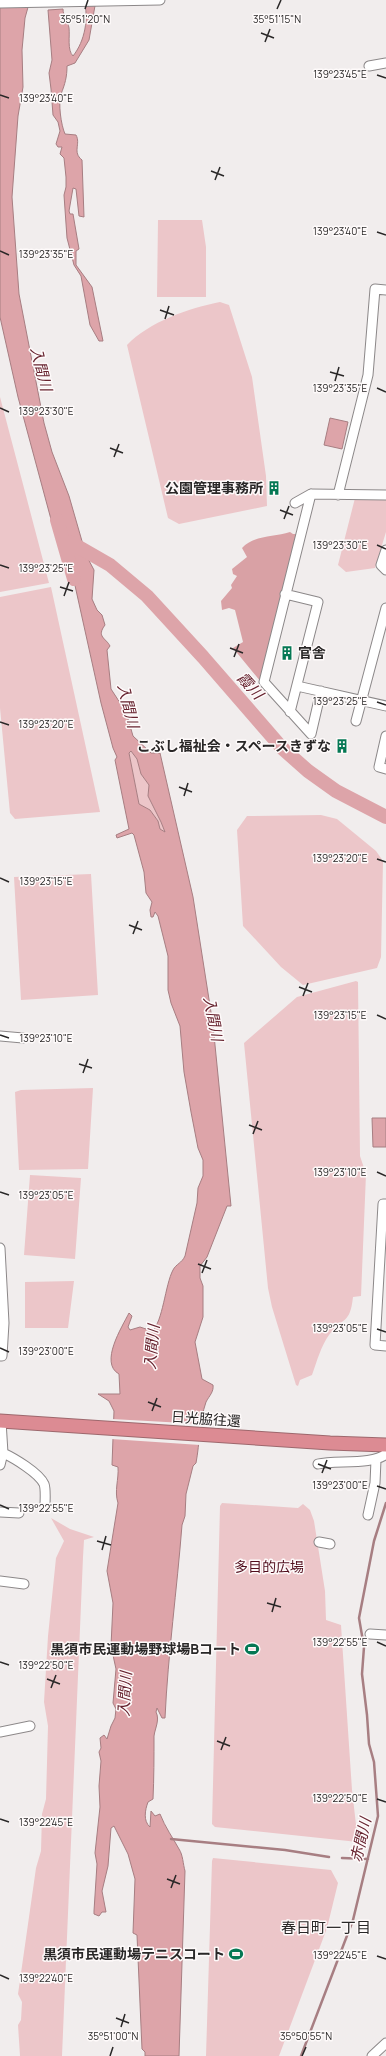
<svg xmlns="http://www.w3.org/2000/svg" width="386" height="2056" viewBox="0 0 386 2056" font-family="Manrope,'Noto Sans JP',sans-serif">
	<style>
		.green { fill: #ecc6c9 }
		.forest { fill: #d9a1a5 }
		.water { fill: #dda4a9; stroke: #a77e82; fill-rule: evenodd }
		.pier { fill: #f1eded }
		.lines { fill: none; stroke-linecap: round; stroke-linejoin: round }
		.stream { stroke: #a77e82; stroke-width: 2.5 }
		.river { stroke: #dda4a9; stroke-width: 14 }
		.minor-casing { stroke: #8c8889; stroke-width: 11 }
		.highway-casing { stroke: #9d686d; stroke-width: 15 }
		.minor { stroke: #fff; stroke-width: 9 }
		.highway { stroke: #dc8b93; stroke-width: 13 }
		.ticks { fill: none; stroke: #292727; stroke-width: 1.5 }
		.labels { text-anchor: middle; stroke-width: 3; stroke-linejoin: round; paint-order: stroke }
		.poi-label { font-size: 14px; font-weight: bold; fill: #292727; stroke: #fefafa; text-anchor: end }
		.street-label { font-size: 14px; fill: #292727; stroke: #fefafa }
		.park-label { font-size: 14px; fill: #520f1e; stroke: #fefafa }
		.water-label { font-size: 15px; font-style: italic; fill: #66222e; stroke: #fefafa }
		.neighbourhood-label { font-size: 15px; fill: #292727; stroke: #fefafa }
		.ticks-label { font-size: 10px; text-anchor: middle; fill: #292727; stroke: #fefafa; stroke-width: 3; stroke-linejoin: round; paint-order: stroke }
	</style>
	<rect width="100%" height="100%" fill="#f1eded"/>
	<path class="green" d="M158 220H202L206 247V297H157Z
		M220 302 229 305 252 377 266 476 267 506 179 524 168 518 127 345C149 322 189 308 220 302Z
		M0 397 49 583 0 592Z
		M355 498H386V532L375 568 346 572 338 565Z
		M51 587 100 812 15 819 10 813 0 708V597Z
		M131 751 137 759 141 774 149 785 148 796 161 822 165 832 160 829 158 821 150 810 139 804 129 753Z
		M321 815 337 819 376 851 383 861 381 957 377 968 303 985 281 967 243 926 237 830 247 816Z
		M91 874 98 995 21 1000 14 877Z
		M356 981 358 982 360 1156 366 1174 361 1296 353 1297C350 1325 343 1316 329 1335 321 1346 317 1361 312 1375L300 1380 298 1386 296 1385 272 1307 268 1288 244 1043 297 997Z
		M93 1088 88 1169 19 1170 15 1092 21 1090Z
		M30 1175 81 1178 75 1259 24 1255Z
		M74 1281 68 1328H25V1282Z
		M222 1503 298 1508 303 1504 310 1510 314 1521 325 1591 326 1620 341 1625 352 1790 358 1842 215 1827 212 1824 220 1506Z
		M51 1518 70 1529 94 1537 84 1540 83 1557 62 2056H20L18 2025 21 2020 22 2002 18 1994 36 1868 41 1851 42 1814 46 1799 48 1726 44 1702 48 1636 56 1558 64 1541Z
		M213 1858 331 1870 338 1883 327 1928 279 2056H206L212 1861Z"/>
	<path class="forest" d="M290 532 293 534H298L261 682 233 648 243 642 235 610 229 608 222 610 221 601 232 588 231 585 237 576 233 574 232 569 247 557 242 548C254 535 274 537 290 532Z"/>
	<path class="water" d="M0 0H30L25 18 22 50 23 87 18 116 12 197 19 294 44 423 52 452 69 496 86 555 94 570 92 599 97 610 102 615 105 625C96 637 106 638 110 646L107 650 111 689 126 712 133 736 151 753H160L193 897 213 1025 231 1206H227L207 1257 200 1266V1278L203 1286V1317L195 1342 202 1379 213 1385C214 1392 209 1396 206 1402 199 1422 200 1442 196 1463L193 1466 186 1494 185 1516 182 1525C177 1589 168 1654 165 1718H162L157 1708 156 1712C160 1720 155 1728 154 1736 154 1757 154 1778 153 1799L148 1802C145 1810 143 1821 150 1827L151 1811 155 1816 160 1814C165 1827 173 1838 179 1849 183 1855 183 1864 185 1871L179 2056H145V2052L142 2049 137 1935 133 1933 135 1879 128 1854 114 1826 111 1828 108 1866 102 1891 106 1912H102L99 1916 94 1914V1911L97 1864 95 1853 100 1807 99 1786 101 1761 99 1752 101 1748 100 1738 104 1735 107 1739 111 1726 115 1718 116 1709 113 1703 116 1669 111 1646 113 1603 107 1571 118 1503C114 1491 119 1479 118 1467L112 1465 114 1411 109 1401 98 1394H120L119 1374C99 1363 122 1327 129 1313L132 1316 128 1327 130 1330 140 1327 152 1331C163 1322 165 1285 173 1270 176 1264 182 1263 185 1256L197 1203 198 1188 203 1176V1160L198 1148 191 1112 184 1072 180 1026 171 1003 168 990V956L158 916 155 912 153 917H151L150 910 152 902 146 893 144 872 134 835 132 833 117 838 116 835 129 829 115 760 117 757 113 748 101 703 74 581 57 525 52 523 18 397 0 317ZM131 751 137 759 141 774 149 785 148 796 161 822 165 832 160 829 158 821 150 810 139 804 129 753Z
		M84 0H96L89 40 75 63 67 66C67 77 65 84 61 94 58 103 61 125 65 134L76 135C81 144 72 152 82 160L84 217 79 216 76 189 73 188 69 211 70 214H73L79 249 76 251V265L92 287 103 341H99L90 325 81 276 74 265 67 238 64 195 66 187V177L64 158 60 154 62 147H58L56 144 60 131 58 122 53 115 51 89 49 73 52 60 48 10 63 9C63 16 68 21 69 28 70 36 67 50 73 56 85 41 89 18 84 0Z
		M330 418 348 422 342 449 324 445Z
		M372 1118H386V1147H373Z"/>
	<path class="pier" d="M112 1419 202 1424 200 1445 111 1439Z"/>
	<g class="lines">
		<path class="stream" d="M171 1839 285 1850 329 1857
			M342 1858 368 1859
			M301 2056 353 1920 378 1816 374 1762 369 1744 367 1715 362 1674 364 1647 359 1618 374 1541 386 1503"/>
		<path class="river" d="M57 520 74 579
			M70 542 110 565 147 596 203 657 282 748 308 771 336 791 386 817"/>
		<defs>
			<path id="minor" d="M0 3 160 0
				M369 66 386 63
				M338 495 368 375 375 289 386 290
				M295 503 311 494 386 495
				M386 550 381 565 386 570
				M285 594 318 602 290 712
				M297 686 386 706
				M356 721 386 608
				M311 734 264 682 311 494
				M311 734 321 691
				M386 736 379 767 386 769
				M0 1036 23 1038
				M386 1204H383L375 1345 386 1346
				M0 1248 4 1323 2 1356H0
				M3 1453C14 1458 39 1473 44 1484 46 1489 45 1500 45 1506
				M318 1464C336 1460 373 1465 386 1454
				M0 1465 3 1453 1 1421
				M0 1512 19 1513
				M368 1515 375 1483 376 1460
				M319 1542 330 1544
				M0 1581 24 1584
				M370 1634 386 1635
				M0 1732 30 1726
				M372 2056 386 2043"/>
			<path id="highway" d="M0 1421 330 1443 386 1445"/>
		</defs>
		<use href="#minor" class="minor-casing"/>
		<use href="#highway" class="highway-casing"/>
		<use href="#minor" class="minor"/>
		<use href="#highway" class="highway"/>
	</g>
	<path class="ticks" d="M85 9 88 0M277 9 281 0M261 33 274 38M265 42 270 29M377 75 386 78M0 95 9 98M211 171 224 176M215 180 220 167M377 232 386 235M0 251 9 255M160 310 174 315M165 319 169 306M330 372 344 376M335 381 339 367M377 388 386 392M0 408 9 412M110 448 123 453M114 457 119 444M280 510 293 515M284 519 289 506M377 545 386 549M0 565 9 568M60 587 73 591M64 596 69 582M230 648 243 653M234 657 239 644M377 702 386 705M0 722 9 725M179 787 192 792M184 796 188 783M377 859 386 862M0 878 9 882M129 925 142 930M133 934 138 921M299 987 312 992M303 996 308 983M377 1015 386 1019M0 1035 9 1038M79 1064 92 1068M83 1073 88 1059M249 1125 262 1130M253 1134 258 1121M377 1172 386 1176M0 1192 9 1195M198 1264 211 1269M202 1273 207 1260M377 1329 386 1332M0 1348 9 1352M148 1402 161 1407M152 1411 157 1398M318 1464 331 1469M322 1473 327 1460M377 1486 386 1489M0 1505 9 1509M97 1541 111 1545M102 1550 106 1536M267 1603 281 1607M272 1612 276 1598M377 1642 386 1646M0 1662 9 1665M47 1679 60 1684M51 1688 56 1675M217 1741 230 1746M221 1750 226 1737M377 1799 386 1802M0 1819 9 1822M167 1879 180 1884M171 1888 176 1875M377 1956 386 1959M0 1975 9 1979M116 2018 129 2023M121 2027 125 2014M110 2056 113 2047M302 2056 306 2047"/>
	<defs>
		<symbol id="building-bare" viewBox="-9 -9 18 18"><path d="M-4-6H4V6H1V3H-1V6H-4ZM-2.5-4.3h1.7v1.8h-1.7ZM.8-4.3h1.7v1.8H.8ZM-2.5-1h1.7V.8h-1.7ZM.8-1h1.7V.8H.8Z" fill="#057854" stroke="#fefafa" stroke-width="2.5" paint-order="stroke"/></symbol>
		<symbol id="stadium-bare" viewBox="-9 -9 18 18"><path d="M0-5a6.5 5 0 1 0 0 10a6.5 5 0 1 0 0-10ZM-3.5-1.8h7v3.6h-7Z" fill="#057854" stroke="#fefafa" stroke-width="2.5" paint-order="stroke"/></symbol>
	</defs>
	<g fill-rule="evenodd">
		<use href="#building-bare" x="264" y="478" width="20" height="20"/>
		<use href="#building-bare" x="277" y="643" width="20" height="20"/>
		<use href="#building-bare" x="332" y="736" width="20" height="20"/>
		<use href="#stadium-bare" x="242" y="1639" width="20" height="20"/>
		<use href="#stadium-bare" x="226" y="1944" width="20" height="20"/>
	</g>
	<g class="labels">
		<g class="poi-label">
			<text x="263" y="493">公園管理事務所</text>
			<text x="298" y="658" text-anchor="start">官舎</text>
			<text x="331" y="751">こぶし福祉会・スペースきずな</text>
			<text x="241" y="1654">黒須市民運動場野球場Bコート</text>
			<text x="225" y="1959">黒須市民運動場テニスコート</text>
		</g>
		<g class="street-label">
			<text transform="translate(206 1419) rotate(4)" y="5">日光脇往還</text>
		</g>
		<g class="park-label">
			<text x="269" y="1572">多目的広場</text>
		</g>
		<g class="water-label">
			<text transform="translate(41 369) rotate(76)" y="5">入間川</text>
			<text transform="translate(250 686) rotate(48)" y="5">霞川</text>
			<text transform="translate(128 706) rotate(76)" y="5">入間川</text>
			<text transform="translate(213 1019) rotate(79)" y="5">入間川</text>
			<text transform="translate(152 1347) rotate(-85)" y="5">入間川</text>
			<text transform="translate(125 1694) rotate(-87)" y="5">入間川</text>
			<text transform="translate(361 1840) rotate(-77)" y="5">赤間川</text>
		</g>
		<g class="neighbourhood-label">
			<text x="326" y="1933">春日町一丁目</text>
		</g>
	</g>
	<g class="ticks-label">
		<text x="85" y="23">35°51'20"N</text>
		<text x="277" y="23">35°51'15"N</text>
		<text x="340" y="78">139°23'45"E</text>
		<text x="46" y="102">139°23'40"E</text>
		<text x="340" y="235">139°23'40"E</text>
		<text x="46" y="258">139°23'35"E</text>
		<text x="340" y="392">139°23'35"E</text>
		<text x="46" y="415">139°23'30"E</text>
		<text x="340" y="549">139°23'30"E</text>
		<text x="46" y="572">139°23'25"E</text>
		<text x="340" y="705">139°23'25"E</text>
		<text x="46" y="728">139°23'20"E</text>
		<text x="340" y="862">139°23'20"E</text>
		<text x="46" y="885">139°23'15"E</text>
		<text x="340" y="1019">139°23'15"E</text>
		<text x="46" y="1042">139°23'10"E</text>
		<text x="340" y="1176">139°23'10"E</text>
		<text x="46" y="1199">139°23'05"E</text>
		<text x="340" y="1332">139°23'05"E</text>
		<text x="46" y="1355">139°23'00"E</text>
		<text x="340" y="1489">139°23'00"E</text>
		<text x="46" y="1512">139°22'55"E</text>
		<text x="340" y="1646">139°22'55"E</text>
		<text x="46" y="1669">139°22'50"E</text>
		<text x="340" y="1802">139°22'50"E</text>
		<text x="46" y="1826">139°22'45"E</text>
		<text x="340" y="1959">139°22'45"E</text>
		<text x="46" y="1982">139°22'40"E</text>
		<text x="113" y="2040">35°51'00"N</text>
		<text x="306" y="2040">35°50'55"N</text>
	</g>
</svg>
